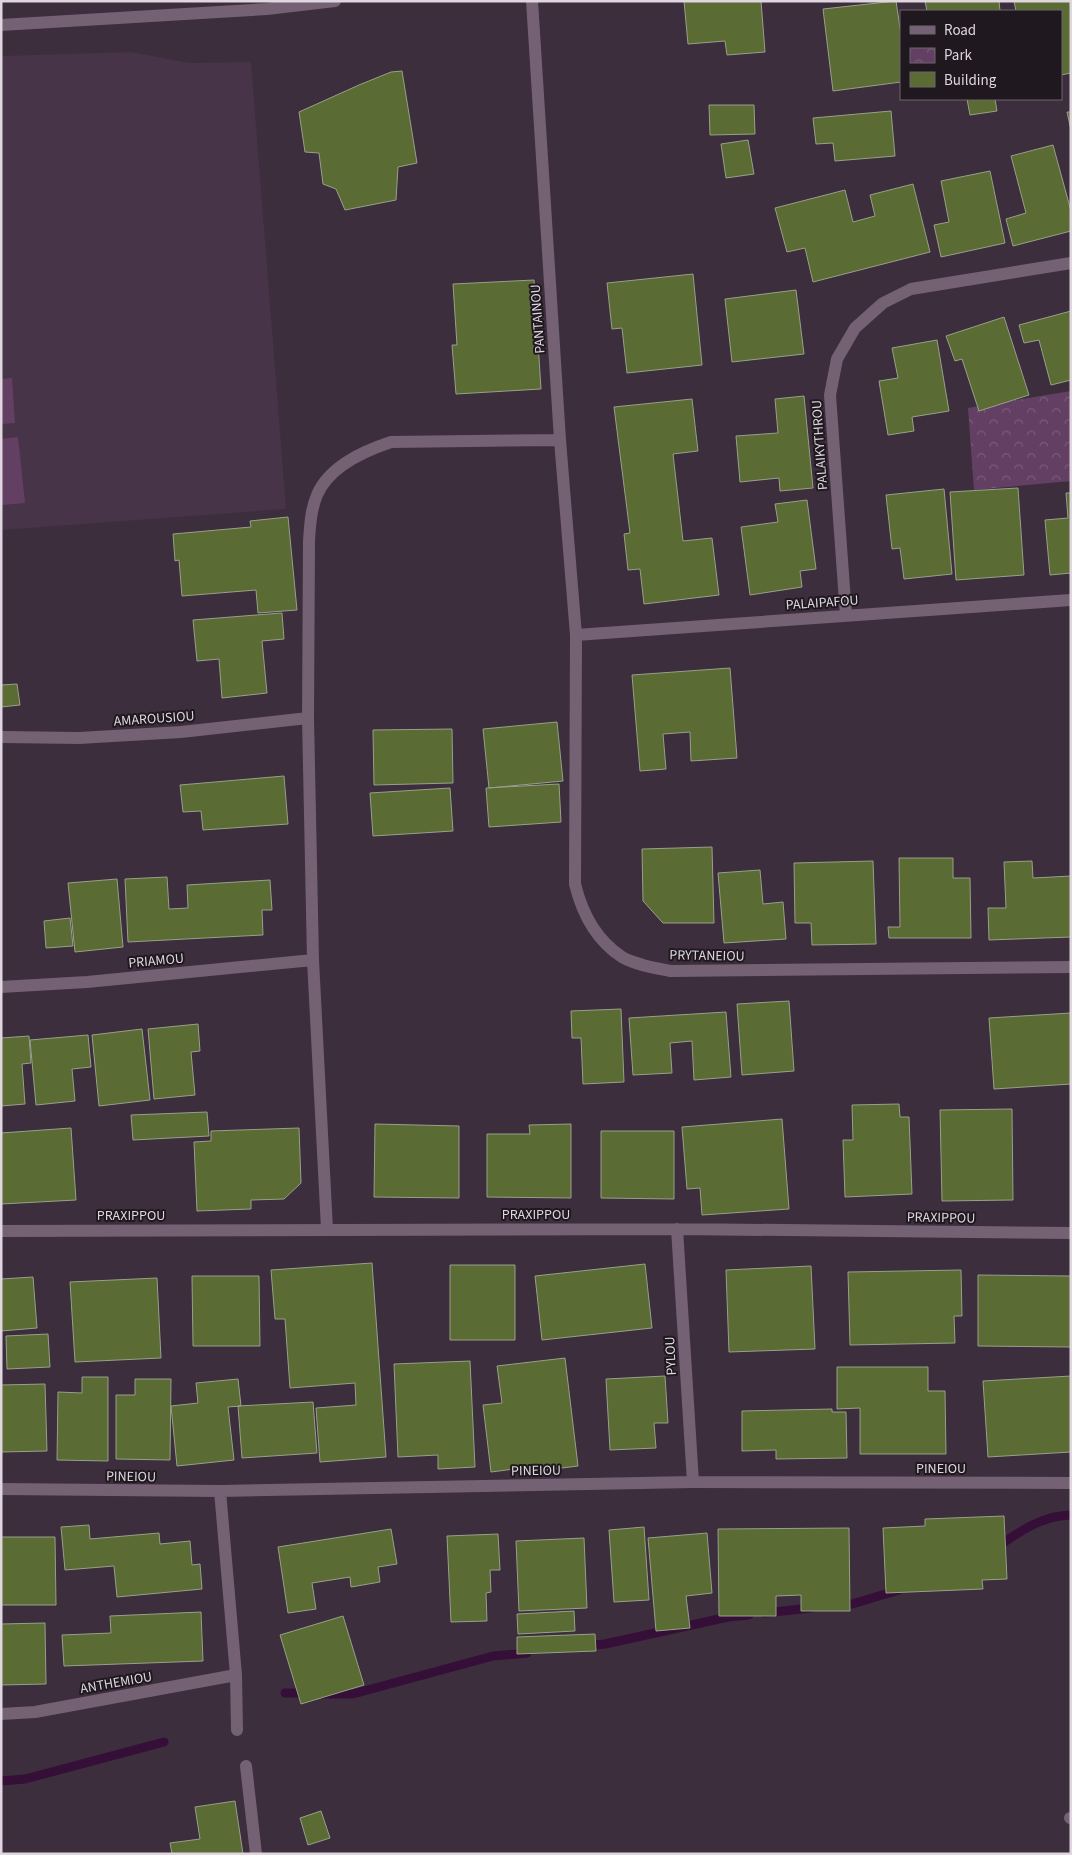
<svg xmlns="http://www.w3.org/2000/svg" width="1072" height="1855" viewBox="0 0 1072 1855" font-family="'Source Sans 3',sans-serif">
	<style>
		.built { fill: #483448 }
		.park { fill: url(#park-crowns) }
		.pitch { fill: #634063 }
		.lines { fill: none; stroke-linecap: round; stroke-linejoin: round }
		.stream { stroke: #350f37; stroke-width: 9 }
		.building { fill: #5a6b33; stroke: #98a08a }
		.minor { stroke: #746174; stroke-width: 12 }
		.labels { text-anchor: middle; stroke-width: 4; stroke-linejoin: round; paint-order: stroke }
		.street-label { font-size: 14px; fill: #dfd6df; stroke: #1f191f }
	</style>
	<defs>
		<pattern id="park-crowns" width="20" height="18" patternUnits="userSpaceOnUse" patternTransform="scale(1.25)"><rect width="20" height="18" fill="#634063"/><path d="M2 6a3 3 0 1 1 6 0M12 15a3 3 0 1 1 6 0" fill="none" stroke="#795b79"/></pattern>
	</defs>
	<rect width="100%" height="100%" fill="#3c2e3d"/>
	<path class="built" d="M131 52 189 63 251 62 286 509 1 530V56Z"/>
	<path class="park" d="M1071 391V481L974 490 968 408Z"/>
	<path class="pitch" d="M12 378 15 423 1 424V379Z
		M18 437 25 503 1 505V439Z"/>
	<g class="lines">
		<path class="stream" d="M997 1547C1019 1532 1043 1515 1071 1515
			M839 1606 852 1604 899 1590
			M764 1613 811 1608
			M585 1646 605 1644 728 1617 749 1615
			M285 1693H307
			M323 1694H353L493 1656 527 1653
			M1 1781 25 1779 164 1742"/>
	</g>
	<path class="building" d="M684 1H761L765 52 727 55 725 41 688 44Z
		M896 1 901 35V82L833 91 823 9Z
		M925 1H999L1000 11H927Z
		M1014 1H1071V73L1061 75V11H1016Z
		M402 71 417 163 398 167 396 200 345 210 336 189 323 184 319 153 305 152 299 112 359 85 391 72Z
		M967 99H995L997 111 970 115Z
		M709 105H754L755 134 710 135Z
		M891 111 895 156 835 161 833 143 816 144 813 118Z
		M1067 112H1071V130Z
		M748 140 754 174 726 178 721 144Z
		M1053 145 1071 211V231L1013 246 1006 219 1026 213 1011 156Z
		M990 171 1005 243 941 257 934 225 949 222 941 181Z
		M913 184 930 252 813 282 805 248 787 252 775 208 845 190 853 222 875 216 870 195Z
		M693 274 702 365 627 373 622 328 612 329 607 283Z
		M534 280 541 389 456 394 452 345H457L453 284Z
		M796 290 804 354 732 362 725 299Z
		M1071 311V380L1051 385 1039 340 1024 343 1019 325Z
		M1004 317 1029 395 979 411 962 359 955 361 946 336Z
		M937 340 949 411 912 417 914 431 888 435 879 381 898 378 892 348Z
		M804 396 813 488 780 491 779 478 740 482 736 436 778 433 775 399Z
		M692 399 698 451 673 454 683 541 712 538 719 595 644 604 640 569 628 570 624 534 630 533 614 407Z
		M1018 488 1024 575 956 580 950 492Z
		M944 489 952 574 904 579 900 548 892 549 886 495Z
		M1066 493H1071V573L1050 575 1045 520 1068 518Z
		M807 500 816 569 800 571 802 587 750 595 741 527 778 522 775 504Z
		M288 517 297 610 258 613 256 590 182 596 179 560 175 561 173 534 251 527 250 521Z
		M282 613 284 639 262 641 267 693 222 698 219 659 197 661 193 620Z
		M730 668 737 758 691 761 690 732 663 734 666 769 640 771 632 675Z
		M17 684 20 705 1 707V685Z
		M557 722 563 781 489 788 483 729Z
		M452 729 453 783 374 785 373 730Z
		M284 776 288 824 203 830 201 811 183 812 180 785Z
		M559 784 561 822 489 827 486 788Z
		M450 788 453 831 373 836 370 793Z
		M712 847 714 923H663L643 901 642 849Z
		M899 858H953V878H970L971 938H889L888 927H900Z
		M873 861 876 944 812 945 811 923H795L794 863Z
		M1032 861 1033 878 1071 876V937L989 940 988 908H1006L1004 862Z
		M760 870 763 904 783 902 786 939 724 943 718 873Z
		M167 877 169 909 188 908 187 885 270 880 272 910H262L263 935 128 942 125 879Z
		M117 879 123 947 75 952 68 883Z
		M70 918 73 946 46 948 44 921Z
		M789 1001 794 1071 742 1075 737 1004Z
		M621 1009 624 1082 583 1084 581 1038H572L571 1011Z
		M726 1012 731 1077 694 1080 692 1041 670 1043 672 1073 633 1075 629 1018Z
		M1071 1013V1084L994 1089 989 1018Z
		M198 1024 200 1051 191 1052 195 1095 154 1099 148 1029Z
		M142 1029 150 1100 99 1106 92 1035Z
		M88 1035 91 1067 72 1069 75 1101 36 1105 30 1040Z
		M29 1036 31 1063 22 1064 25 1104 1 1106V1038Z
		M899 1104 900 1117H909L912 1194 845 1197 843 1140H853L852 1105Z
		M1012 1109 1013 1200 942 1201 940 1110Z
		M207 1112 209 1136 133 1140 131 1115Z
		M782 1119 789 1209 702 1215 700 1188 687 1189 682 1127Z
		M375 1124 459 1126V1198L374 1197Z
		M571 1124V1198L487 1197V1134H530L529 1125Z
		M71 1128 76 1200 1 1204V1133Z
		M299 1128 301 1183 284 1199 251 1200V1209L197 1211 194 1142 211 1141V1131Z
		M601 1131H674V1199L601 1198Z
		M372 1263 386 1457 320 1462 316 1408 356 1405 355 1383 290 1388 285 1319H275L271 1270Z
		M645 1264 652 1328 542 1340 535 1276Z
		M450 1265H515V1340H450Z
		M811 1266 815 1349 729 1352 726 1270Z
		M961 1270 962 1316H954L955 1343 850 1345 848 1272Z
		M978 1275 1071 1276V1347L978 1346Z
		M192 1276H259L260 1346H193Z
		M33 1277 37 1328 1 1331V1279Z
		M157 1278 161 1358 75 1362 70 1282Z
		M48 1334 50 1367 7 1369 6 1336Z
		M565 1358 578 1466 538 1471V1466L491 1472 483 1405 502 1403 497 1366Z
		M470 1361 475 1467 438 1469V1455L398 1457 394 1364Z
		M837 1367H928V1391H945L946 1454H860V1408L837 1409Z
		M665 1376 668 1423H654L656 1448 610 1450 606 1379Z
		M1071 1376V1452L988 1457 983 1381Z
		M82 1377H108V1461L57 1460 58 1392 82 1393Z
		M135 1379H171L170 1460 116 1459V1395H135Z
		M238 1379 241 1406 228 1407 234 1460 177 1466 171 1406 198 1403 196 1383Z
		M45 1384 47 1451 1 1452V1385Z
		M313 1402 317 1453 242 1458 238 1406Z
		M832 1409V1412H846L847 1458 776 1459V1450L742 1451V1411Z
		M1004 1516 1007 1579 982 1580 983 1589 886 1593 883 1528 925 1526V1519Z
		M89 1525 90 1539 159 1533 160 1544 190 1541 192 1565 200 1564 202 1589 117 1597 114 1566 65 1570 61 1527Z
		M644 1527 649 1600 614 1602 609 1530Z
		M849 1528 850 1611H801V1595L776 1596V1616H719L718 1529Z
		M391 1529 397 1564 378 1567 380 1582 351 1587 350 1577 312 1583 316 1609 288 1613 278 1547Z
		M707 1533 712 1593 686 1596 690 1628 656 1631 648 1538Z
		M498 1534 500 1570H490L491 1592 486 1593 487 1621 451 1622 447 1536Z
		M1 1537H55L56 1605H1Z
		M584 1538 587 1608 519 1611 516 1541Z
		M574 1611 575 1631 518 1634 517 1614Z
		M201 1612 203 1661 64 1666 62 1635 111 1633 110 1616Z
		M343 1616 364 1685 301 1704 280 1635Z
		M45 1623 46 1684 1 1685V1624Z
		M595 1634 596 1651 517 1654V1637Z
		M235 1801 243 1854H172L170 1843 200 1839 195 1807Z
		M321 1811 330 1838 308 1845 300 1818Z"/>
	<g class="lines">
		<path class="minor" d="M532 1 560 440 576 635 575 884C582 913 596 940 622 957 636 965 655 968 670 971L1071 967
			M1 25 267 9 335 1
			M846 615 830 395 837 359 855 328 883 303 911 289 1071 263
			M576 635 1071 600
			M1 737 79 738 181 732 308 718
			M1 987 87 982 313 960
			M327 1229 313 960 308 718 309 541C310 525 311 509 317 495 329 466 364 451 391 442L560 440
			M677 1229 693 1482
			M1 1231 677 1229 1071 1233
			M1 1489 220 1491 693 1482 1071 1483
			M220 1491 236 1675 237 1730
			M1 1714 35 1712 236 1675
			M246 1766 256 1854
			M1070 1818H1071"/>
	</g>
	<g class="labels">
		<g class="street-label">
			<text transform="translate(537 319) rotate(-94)" y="5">PANTAINOU</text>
			<text transform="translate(819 445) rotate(-94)" y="5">PALAIKYTHROU</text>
			<text transform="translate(822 602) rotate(-4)" y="5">PALAIPAFOU</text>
			<text transform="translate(154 718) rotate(-4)" y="5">AMAROUSIOU</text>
			<text transform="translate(707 955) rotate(1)" y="5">PRYTANEIOU</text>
			<text transform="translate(156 960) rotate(-5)" y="5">PRIAMOU</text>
			<text x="536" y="1219">PRAXIPPOU</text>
			<text x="131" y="1220">PRAXIPPOU</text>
			<text transform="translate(941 1217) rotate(1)" y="5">PRAXIPPOU</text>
			<text transform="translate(670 1356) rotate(-93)" y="5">PYLOU</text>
			<text x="941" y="1473">PINEIOU</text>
			<text transform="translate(536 1470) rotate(-1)" y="5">PINEIOU</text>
			<text transform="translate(131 1476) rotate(1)" y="5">PINEIOU</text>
			<text transform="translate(116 1682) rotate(-10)" y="5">ANTHEMIOU</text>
		</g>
	</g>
	<rect width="1072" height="1855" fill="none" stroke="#dfd6df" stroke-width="5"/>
	<rect x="900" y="10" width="162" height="90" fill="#1f191f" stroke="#6c656c"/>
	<rect x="910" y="26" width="25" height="8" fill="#746174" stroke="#6c656c"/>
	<text x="944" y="35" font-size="15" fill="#dfd6df">Road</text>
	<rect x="910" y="48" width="25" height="15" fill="url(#park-crowns)" stroke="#6c656c"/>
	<text x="944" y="60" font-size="15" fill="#dfd6df">Park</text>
	<rect x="910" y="72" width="25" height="15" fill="#5a6b33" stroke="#6c656c"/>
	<text x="944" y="85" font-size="15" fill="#dfd6df">Building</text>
</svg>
